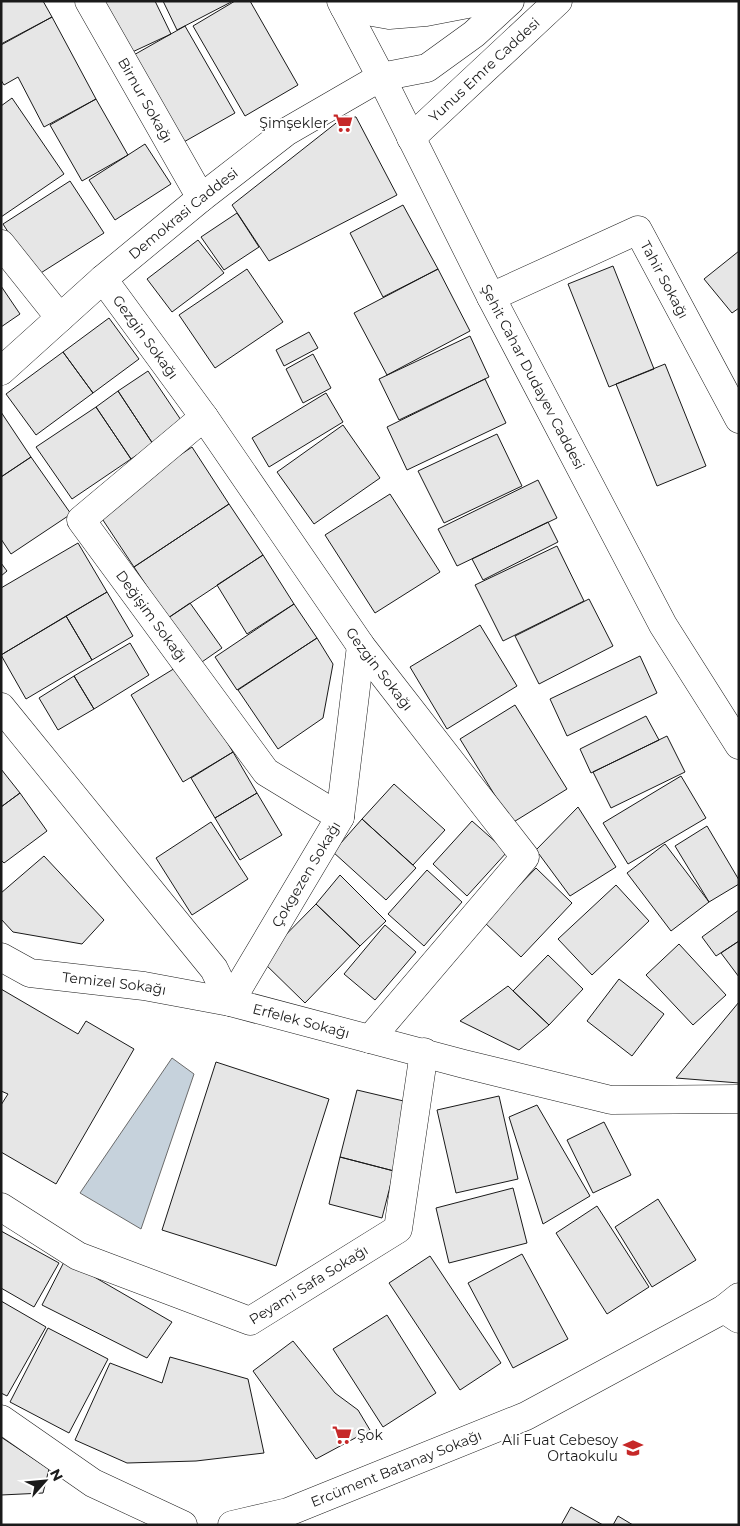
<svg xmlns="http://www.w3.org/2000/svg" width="740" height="1526" viewBox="0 0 740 1526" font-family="Montserrat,sans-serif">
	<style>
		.water { fill: #c6d2dc; stroke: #6a6a6a }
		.building { fill: #e6e6e6; stroke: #1a1a1a }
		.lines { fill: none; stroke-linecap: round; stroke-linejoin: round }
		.street-casing { stroke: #1a1a1a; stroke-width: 29 }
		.secondary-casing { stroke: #1a1a1a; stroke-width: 29 }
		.primary-casing { stroke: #1a1a1a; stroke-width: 29 }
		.street { stroke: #fff; stroke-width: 28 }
		.secondary { stroke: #fff; stroke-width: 28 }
		.primary { stroke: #fff; stroke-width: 28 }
		.labels { text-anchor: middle; stroke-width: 4; stroke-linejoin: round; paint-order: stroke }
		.street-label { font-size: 14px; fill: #1a1a1a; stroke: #fff }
		.poi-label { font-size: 14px; fill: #1a1a1a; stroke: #fff; text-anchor: end }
	</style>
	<rect width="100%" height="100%" fill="#fff"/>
	<path class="water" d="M172 1058 194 1074 141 1229 80 1193Z"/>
	<path class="building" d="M1 1H43L52 17 1 44Z
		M103 1H155L171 34 128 54Z
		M163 1H233L177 30Z
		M235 1H250L298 85 245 116 193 26Z
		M52 17 96 99 44 127 18 77 4 85 1 80V45Z
		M185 26 235 113 182 143 132 56Z
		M12 98 64 174 1 217V106Z
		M96 99 128 155 82 181 50 125Z
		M345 116 356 117 397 195 269 261 232 205Z
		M145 144 171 184 115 220 89 180Z
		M70 181 104 233 36 276 3 224Z
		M403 205 438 269 383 297 350 233Z
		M237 213 259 247 224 270 201 237Z
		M198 240 224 273 172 312 147 279Z
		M739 251V308L732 313 704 279Z
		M613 266 654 369 609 387 568 284Z
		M247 269 283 322 215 368 179 315Z
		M438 269 470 331 387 375 354 313Z
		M1 286 20 314 1 327Z
		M109 318 139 359 93 393 63 352Z
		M309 332 318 348 284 366 276 350Z
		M470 336 489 377 399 420 379 379Z
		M63 352 93 393 36 435 6 394Z
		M313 354 331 388 303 403 286 369Z
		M665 364 706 466 657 486 616 384Z
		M148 371 183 423 153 444 118 391Z
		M485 379 506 423 407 470 387 427Z
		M118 391 153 444 131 459 96 407Z
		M326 393 343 422 269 467 252 438Z
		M96 407 131 459 72 499 36 447Z
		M1 412 31 457 1 477Z
		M343 425 380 478 314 524 277 472Z
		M497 434 522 486 444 523 418 471Z
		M192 447 229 504 134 567 97 511Z
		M31 457 71 514 11 554 1 539V477Z
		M538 480 557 518 457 566 438 529Z
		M390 494 440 572 375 613 325 535Z
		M229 504 263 555 168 618 134 567Z
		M548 522 558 542 483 580 472 559Z
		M78 543 107 592 1 655V588Z
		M557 546 584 601 503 641 475 585Z
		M263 555 294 604 247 634 217 585Z
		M1 563 7 571 1 576Z
		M107 592 133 636 92 660 66 616Z
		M589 599 613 646 539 684 515 636Z
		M190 603 222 648 199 664 168 618Z
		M294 604 317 638 237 690 215 657Z
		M66 616 92 660 26 699 1 655Z
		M480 625 517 686 447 729 410 667Z
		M317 638 333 664 323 718 278 749 238 690Z
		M130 643 149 675 94 709 74 676Z
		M640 656 657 693 567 736 550 699Z
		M180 665 233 752 183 782 131 695Z
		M74 676 94 709 58 730 39 698Z
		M515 705 567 789 512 823 460 739Z
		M646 716 659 740 591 773 580 749Z
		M667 736 685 772 611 808 593 772Z
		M233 752 257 793 215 818 191 778Z
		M1 769 20 793 1 807Z
		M681 776 706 818 628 864 603 823Z
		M394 784 445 830 413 865 362 819Z
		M20 793 47 831 4 863 1 860V807Z
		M257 793 282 835 240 860 215 818Z
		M578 807 616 867 570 896 536 850Z
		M362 819 416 868 386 900 333 852Z
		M472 821 507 852 467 896 433 864Z
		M211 822 248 879 192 915 156 858Z
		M707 826 739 880V884L709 902 675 846Z
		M665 844 709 902 671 931 627 873Z
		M44 856 104 920 82 944 13 932 1 919V893Z
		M536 868 572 903 521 957 484 922Z
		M427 870 462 902 424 946 388 914Z
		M340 875 386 921 360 946 316 904Z
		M616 885 649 921 592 975 558 939Z
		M316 904 360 946 305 1003 261 960Z
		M739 910V941L716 956 702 937Z
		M385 925 416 952 375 1000 344 974Z
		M739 941V977L721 953Z
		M679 944 726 995 693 1025 646 975Z
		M548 955 583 989 549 1025 513 991Z
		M619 979 664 1014 632 1056 587 1021Z
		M508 986 549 1025 519 1050 460 1021Z
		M1 989 78 1034 86 1021 134 1049 56 1184 1 1152V1105L8 1094 1 1091Z
		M739 1002V1083L676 1078Z
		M216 1062 329 1099 276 1266 162 1230Z
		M357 1090 412 1103 394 1171 340 1157Z
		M499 1096 518 1179 456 1193 437 1110Z
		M537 1105 590 1196 543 1224 509 1117Z
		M604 1122 631 1175 593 1193 567 1140Z
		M340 1157 394 1171 382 1218 329 1204Z
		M513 1188 527 1243 449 1263 436 1208Z
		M658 1199 696 1260 652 1287 615 1227Z
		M597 1206 649 1287 607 1314 556 1233Z
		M1 1231 59 1263 34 1307 1 1288Z
		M522 1254 568 1339 513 1368 468 1283Z
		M430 1256 501 1363 460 1390 389 1283Z
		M65 1260 172 1322 147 1358 42 1305Z
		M1 1301 46 1327 7 1396 1 1393Z
		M387 1315 436 1393 383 1427 333 1349Z
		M48 1328 108 1359 69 1433 10 1402Z
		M293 1341 335 1393 358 1410 370 1430 316 1459 253 1371Z
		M170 1357 248 1379 264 1453 196 1461 127 1463 75 1440 110 1363 162 1383Z
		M1 1437 49 1469 43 1493 1 1495Z
		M571 1507 603 1525H561Z
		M618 1516 633 1525H613Z"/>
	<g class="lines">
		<defs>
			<g id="street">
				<path id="s1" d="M89 1 201 198"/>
				<path d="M1 244 60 318"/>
				<path id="s2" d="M103 279 204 417 361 646 525 857 370 1039"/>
				<path id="s3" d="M491 297 638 230 739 419"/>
				<path id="s4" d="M1 371 103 279 201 198 286 132 381 77"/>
				<path id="s5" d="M204 417 81 520 266 772 340 817"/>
				<path id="s6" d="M1 707 214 969 230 1002 464 1064 611 1100 739 1099"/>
				<path id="s7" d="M1 957 30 973 144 986 230 1002 340 817 361 646"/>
				<path id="s8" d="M1 1207 78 1256 250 1321 398 1229 424 1052"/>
				<path d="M724 1309 739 1319"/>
				<path d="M1 1419 93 1483 183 1525"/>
			</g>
			<g id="secondary">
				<path d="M381 77 427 68 474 34 510 1"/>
				<path id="s9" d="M411 138 558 1"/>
				<path id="s10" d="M232 1525 288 1512 526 1416 724 1309 739 1297"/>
			</g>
			<g id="primary">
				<path id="s11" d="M341 1 381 77 491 297 663 625 739 745"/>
				<path d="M344 7 389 15 426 12 483 1"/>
			</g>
		</defs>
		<use href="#street" class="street-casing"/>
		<use href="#secondary" class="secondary-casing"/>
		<use href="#primary" class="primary-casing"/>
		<use href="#street" class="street"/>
		<use href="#secondary" class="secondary"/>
		<use href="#primary" class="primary"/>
	</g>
	<defs>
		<symbol id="supermarket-bare" viewBox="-9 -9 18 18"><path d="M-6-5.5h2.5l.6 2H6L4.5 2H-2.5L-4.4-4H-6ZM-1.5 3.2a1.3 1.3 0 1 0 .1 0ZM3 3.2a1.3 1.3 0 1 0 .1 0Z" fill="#c62828" stroke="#fff" stroke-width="2.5" paint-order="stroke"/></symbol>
		<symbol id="school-bare" viewBox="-9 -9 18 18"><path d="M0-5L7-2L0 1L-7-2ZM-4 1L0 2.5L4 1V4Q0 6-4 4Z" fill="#c62828" stroke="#fff" stroke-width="2.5" paint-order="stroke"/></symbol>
	</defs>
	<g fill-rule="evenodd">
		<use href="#supermarket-bare" x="329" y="109" width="28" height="28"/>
		<use href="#supermarket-bare" x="328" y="1421" width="28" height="28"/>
		<use href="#school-bare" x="619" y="1434" width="28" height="28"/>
	</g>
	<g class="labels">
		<g class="street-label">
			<text dy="5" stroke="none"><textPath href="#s9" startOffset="100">Yunus Emre Caddesi</textPath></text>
			<text dy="5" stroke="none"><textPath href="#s1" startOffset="114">Birnur Sokağı</textPath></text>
			<text dy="5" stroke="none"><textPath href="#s4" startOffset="241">Demokrasi Caddesi</textPath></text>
			<text dy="5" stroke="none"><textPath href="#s3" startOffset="218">Tahir Sokağı</textPath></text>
			<text dy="5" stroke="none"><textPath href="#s2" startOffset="72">Gezgin Sokağı</textPath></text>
			<text dy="5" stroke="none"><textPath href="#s11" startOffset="422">Şehit Cahar Dudayev Caddesi</textPath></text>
			<text dy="5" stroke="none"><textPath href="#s5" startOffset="280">Değişim Sokağı</textPath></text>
			<text dy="5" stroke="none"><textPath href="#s2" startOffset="478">Gezgin Sokağı</textPath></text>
			<text dy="5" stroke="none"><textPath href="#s7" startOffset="384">Çokgezen Sokağı</textPath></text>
			<text dy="5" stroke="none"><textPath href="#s7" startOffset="118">Temizel Sokağı</textPath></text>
			<text dy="5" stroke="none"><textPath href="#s6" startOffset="448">Erfelek Sokağı</textPath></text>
			<text dy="5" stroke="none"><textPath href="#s8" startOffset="344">Peyami Safa Sokağı</textPath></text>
			<text dy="5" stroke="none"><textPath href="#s10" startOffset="174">Ercüment Batanay Sokağı</textPath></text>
		</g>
		<g class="poi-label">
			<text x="328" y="128">Şimşekler</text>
			<text x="357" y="1440" text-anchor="start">Şok</text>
			<text x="618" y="1445">Ali Fuat Cebesoy<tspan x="618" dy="16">Ortaokulu</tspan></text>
		</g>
	</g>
	<rect width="740" height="1526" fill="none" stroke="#1a1a1a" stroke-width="5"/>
	<g transform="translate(45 1481) rotate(63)" stroke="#ffffff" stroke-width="4" paint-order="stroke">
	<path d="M0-4L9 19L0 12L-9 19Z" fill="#1a1a1a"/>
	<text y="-8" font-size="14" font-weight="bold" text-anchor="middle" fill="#1a1a1a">N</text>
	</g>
</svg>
